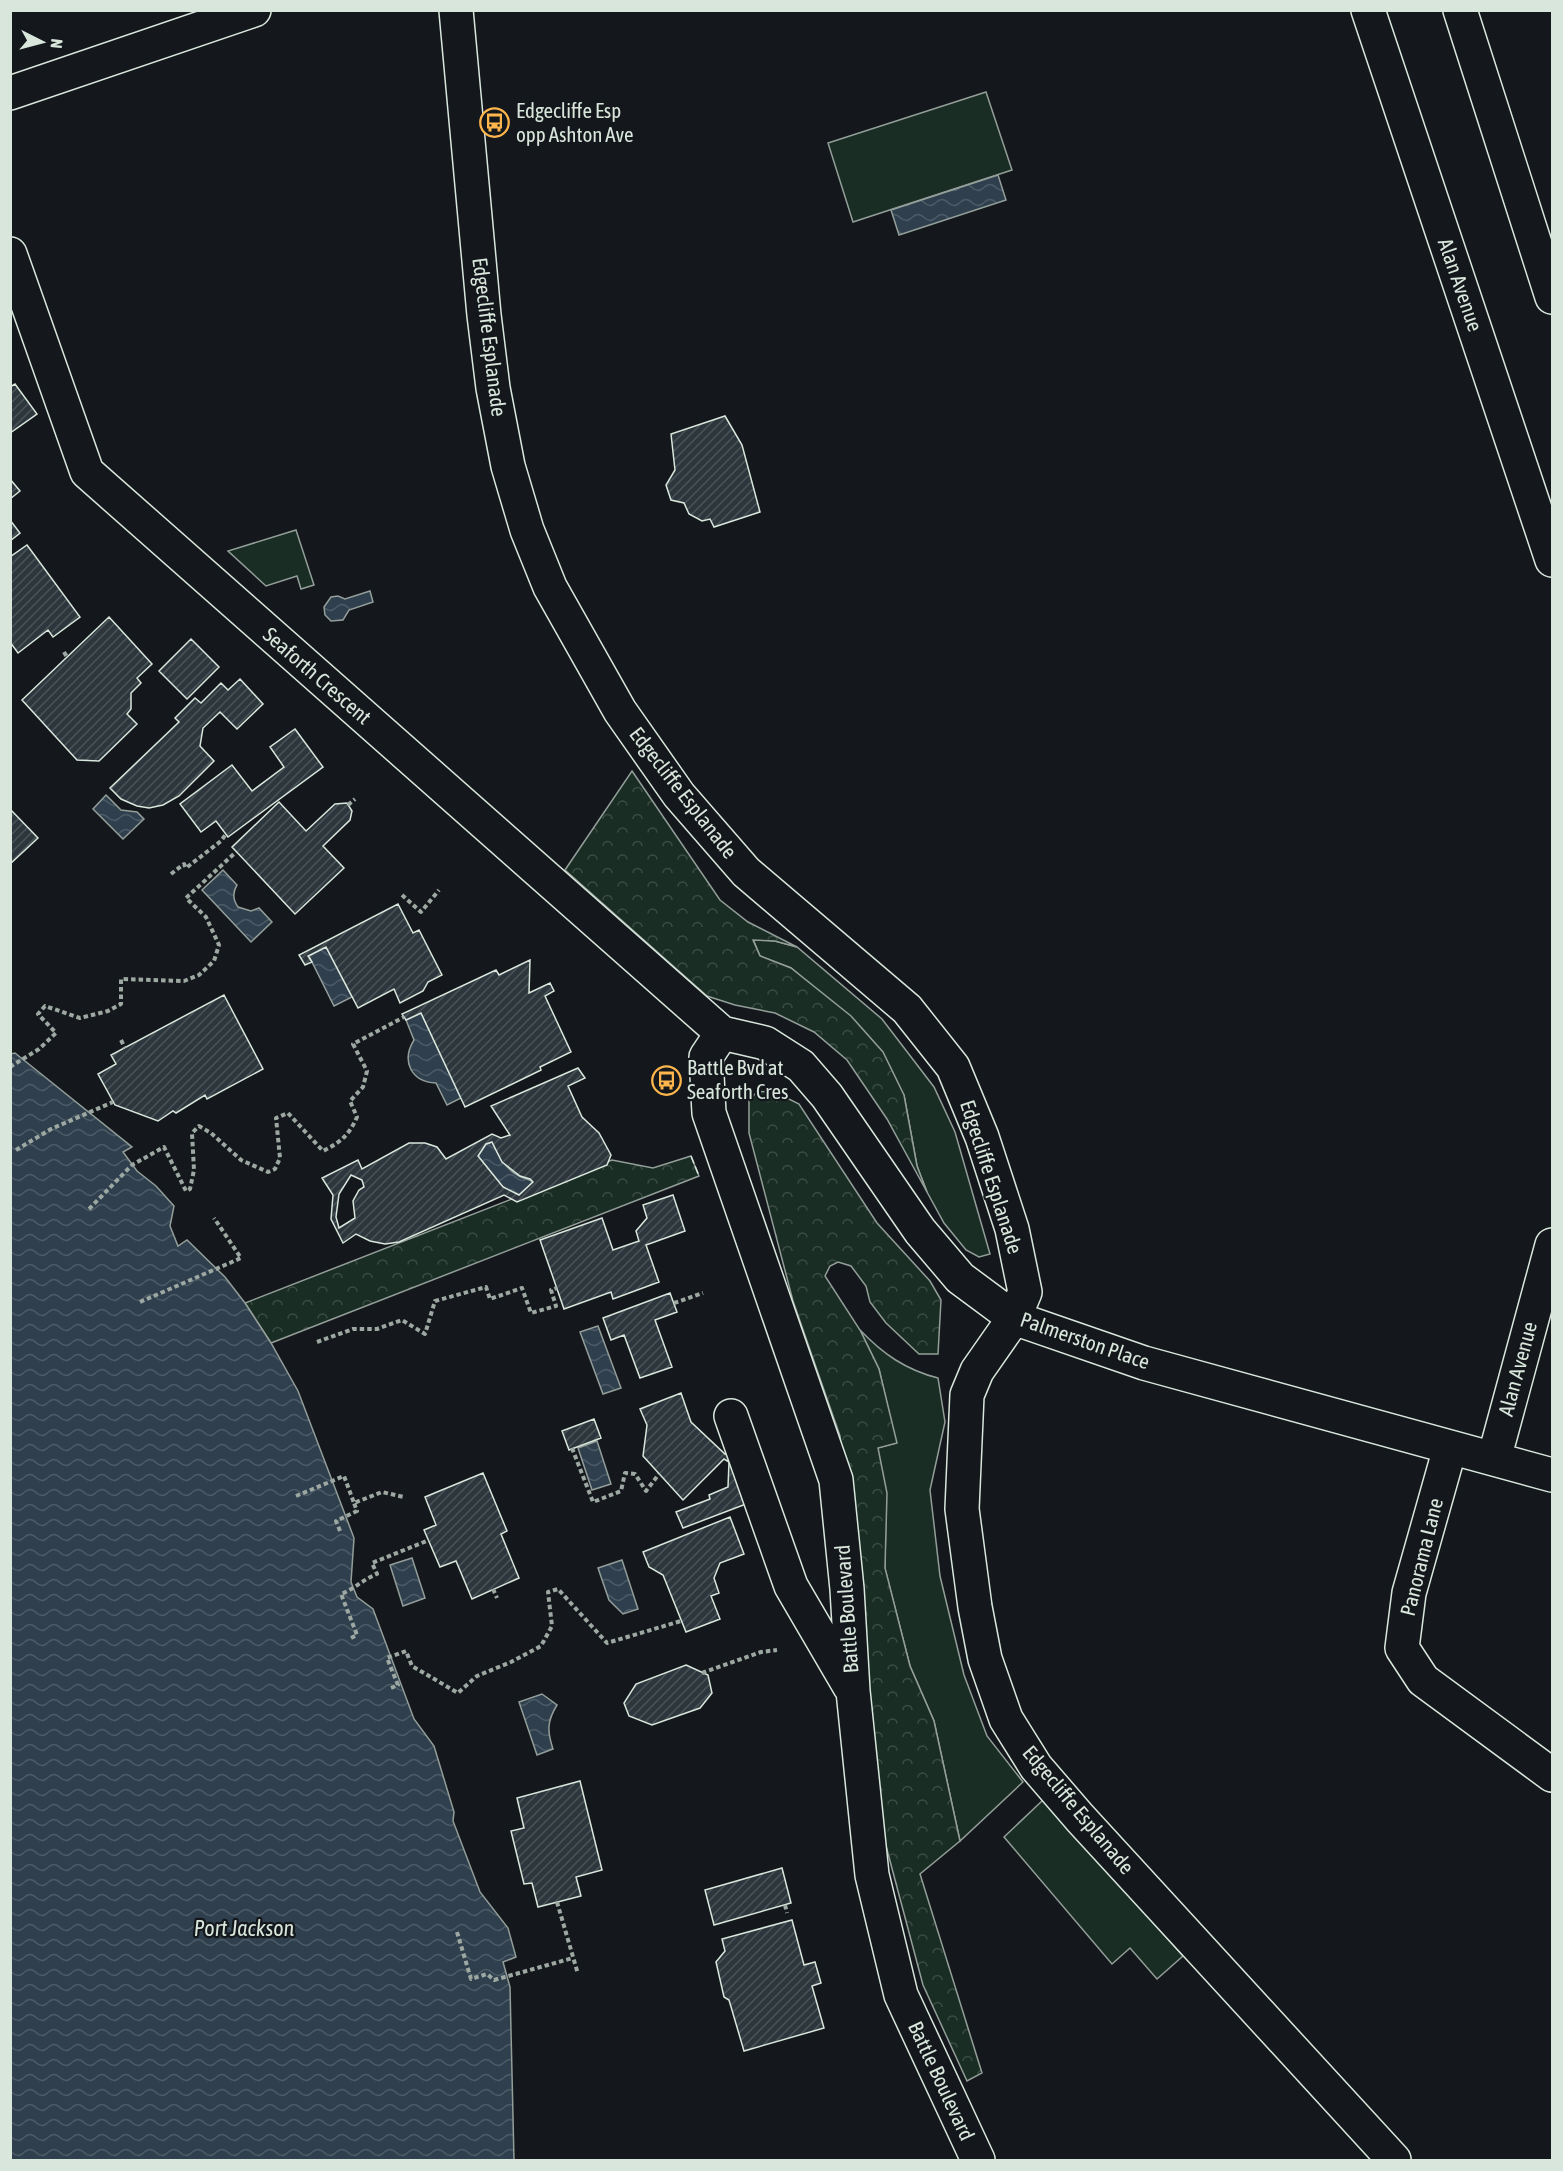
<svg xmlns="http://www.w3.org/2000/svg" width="1563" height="2171" viewBox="0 0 1563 2171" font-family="'Asap Condensed',sans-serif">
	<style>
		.green { fill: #1a2d24; stroke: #939e99; stroke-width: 1.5 }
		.forest { fill: url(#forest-crowns); stroke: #939e99; stroke-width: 1.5 }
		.water { fill: url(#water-waves); stroke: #939e99; stroke-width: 1.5 }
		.building { fill: url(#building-hatch); stroke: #d8e6dc; stroke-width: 1.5; fill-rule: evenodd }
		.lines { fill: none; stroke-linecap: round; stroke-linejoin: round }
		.minor-casing { stroke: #d8e6dc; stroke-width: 36 }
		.path { stroke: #9da8a2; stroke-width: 4; stroke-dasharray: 4.5 3; stroke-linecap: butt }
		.minor { stroke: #14181c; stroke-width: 33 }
		.fence { stroke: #d8e6dc; stroke-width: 1.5; stroke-dasharray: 8 3; stroke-linecap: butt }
		.labels { text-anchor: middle; stroke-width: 4.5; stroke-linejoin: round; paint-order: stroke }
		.poi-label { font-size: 21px; fill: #d8e6dc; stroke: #14181c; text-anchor: start }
		.street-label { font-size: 21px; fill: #d8e6dc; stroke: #14181c }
		.water-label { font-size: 22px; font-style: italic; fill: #d8e6dc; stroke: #14181c }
	</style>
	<defs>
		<pattern id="forest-crowns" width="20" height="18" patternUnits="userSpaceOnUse" patternTransform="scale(1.5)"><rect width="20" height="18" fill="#1a2d24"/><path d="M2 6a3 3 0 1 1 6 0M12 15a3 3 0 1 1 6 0" fill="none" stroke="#3b4b43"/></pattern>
		<pattern id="water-waves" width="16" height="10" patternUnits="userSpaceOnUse" patternTransform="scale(1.5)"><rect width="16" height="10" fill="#2f3f4d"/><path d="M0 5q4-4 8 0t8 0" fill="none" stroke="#4c5b66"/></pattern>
		<pattern id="building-hatch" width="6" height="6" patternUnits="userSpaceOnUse" patternTransform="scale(1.5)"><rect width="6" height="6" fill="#2c363c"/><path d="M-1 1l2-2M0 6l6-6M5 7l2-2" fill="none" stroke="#4a5358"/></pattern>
	</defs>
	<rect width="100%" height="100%" fill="#14181c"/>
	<path class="green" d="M986 92 1012 170 853 222 828 143Z
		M296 530 314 585 301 589 297 576 266 586 228 551Z
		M753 939 775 941 797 947 882 1019 934 1087 955 1132 990 1254 979 1257 966 1250 944 1223 927 1192 917 1166 904 1095 805 980 791 968 760 956Z
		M860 1330C883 1354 906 1370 938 1378L945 1422 930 1490 940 1576 964 1675 987 1736 1023 1782 960 1841 934 1721 910 1666 885 1569 886 1493 877 1448 896 1443 879 1369Z
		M1043 1800 1183 1956 1157 1979 1130 1948 1112 1964 1004 1837Z"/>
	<path class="forest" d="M632 771 720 900 748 922 797 947 775 941 753 940 760 956 791 968 851 1016 883 1052 904 1095 917 1166 927 1192 887 1119 847 1060 814 1032 775 1013 735 1005 707 996 565 870Z
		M773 1091 799 1104 877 1223 930 1281 941 1300 938 1354H919L886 1323 870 1302 866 1286 851 1266 838 1262 830 1266 825 1276 860 1330 879 1369 897 1443 878 1448 887 1493 885 1568 910 1666 934 1721 960 1841 920 1874 982 2073 967 2081 923 1985 877 1812 840 1436 793 1301 749 1133V1100L757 1092Z
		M691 1156 699 1176 271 1343 245 1303 612 1160 653 1168Z"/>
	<path class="water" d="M998 175 1006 200 899 235 891 210Z
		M370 591 373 602 349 610 343 620 331 621 325 615 324 607 331 597 338 596 345 599Z
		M106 795 121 810 137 812 144 819 123 839 93 809Z
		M223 870 237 885C232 893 233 900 238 907L251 911 259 908 272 922 251 942 202 890Z
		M326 947 352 997 334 1006 309 956Z
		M421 1013 461 1098 447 1105 436 1083C411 1082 401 1061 414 1040L406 1020Z
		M15 1053 132 1147 123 1152 137 1171 156 1186 174 1206 170 1226 178 1246 187 1240 225 1277 245 1303 271 1343 298 1391 354 1538 351 1582 357 1597 373 1609 414 1719 434 1746 454 1812 453 1821 480 1892 508 1928 516 1957 503 1962 510 1987 514 2160H11L10 1054Z
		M492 1142C499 1156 505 1169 519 1176 524 1179 528 1178 533 1182L519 1195 503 1187 478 1156 486 1144Z
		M598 1326 621 1388 603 1394 580 1332Z
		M597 1441 611 1484 592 1490 578 1448Z
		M412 1558 425 1598 403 1606 390 1565Z
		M622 1560 638 1609 623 1614 609 1600 598 1568Z
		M542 1694 557 1705C547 1721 547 1731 553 1749L537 1755 519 1702Z"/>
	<path class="building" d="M15 384 37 414 10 433V387Z
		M725 416 742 445 760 512 714 527 710 519 702 521 689 514 684 503 671 500 666 485 675 470 671 434Z
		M10 479 20 491 10 499Z
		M10 520 20 533 10 541Z
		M27 545 80 617 53 637 48 630 18 653 10 642V557Z
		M109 617 152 664 137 678 141 683 131 693V709L127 714 137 724 99 761 77 760 22 700Z
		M191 639 219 667 187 699 159 671Z
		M240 679 263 704 237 729 220 712 203 728 200 746 214 761 179 796 163 805 149 808 137 806 121 799 110 788 179 722 175 718 195 698 201 703 221 683 228 690Z
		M295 729 323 767 228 837 216 821 201 832 180 804 232 765 252 791 284 767 270 747Z
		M279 802 306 831 335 804 347 803 352 811 350 820 323 846 344 868 295 914 232 847Z
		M10 809 38 838 10 864Z
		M398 904 413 933 419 930 442 975 428 982 423 991 400 1003 394 989 358 1008 326 947 308 956 312 962 305 965 299 955Z
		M530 960 529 993 550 983 554 991 545 996 571 1052 540 1067 541 1070 465 1107 421 1013 406 1020 402 1014 496 970 499 975Z
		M224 995 263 1069 207 1099 205 1095 176 1113 173 1111 158 1121 115 1105 98 1074 116 1064 111 1055Z
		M578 1068 585 1078 568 1086 582 1117 599 1133 611 1155 607 1165 517 1202 504 1195 399 1242 385 1244 370 1241 356 1234 343 1243 331 1219 333 1195 322 1178 358 1160 362 1169 409 1143H425L437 1147 446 1159 492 1134 501 1138 510 1135 491 1106ZM492 1142 502 1162 520 1176 530 1179 533 1182 519 1195 503 1187 478 1156 486 1144ZM351 1175 362 1180 364 1187 359 1190 353 1201 355 1218 339 1228 336 1217 339 1194Z
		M673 1195 685 1231 646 1245 659 1282 613 1299 611 1292 564 1309 540 1240 602 1218 613 1250 639 1241 636 1231 647 1218 643 1205Z
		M670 1293 677 1312 655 1320 672 1367 640 1378 624 1335 611 1340 603 1318Z
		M681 1393 691 1422 725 1454 740 1460 746 1504 683 1528 676 1512 710 1499 709 1495 728 1487 729 1462 724 1459 683 1500 643 1456 647 1425 640 1409Z
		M594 1419 601 1438 569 1450 562 1431Z
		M483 1473 507 1531 501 1534 519 1578 472 1599 456 1561 440 1567 424 1530 436 1525 425 1497Z
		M730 1517 744 1554 720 1563 714 1578 719 1593 711 1596 720 1619 686 1632 663 1575 649 1567 643 1552Z
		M686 1665 708 1675 712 1693 700 1708 652 1725 629 1716 624 1703 636 1684Z
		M580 1781 602 1870 576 1877 581 1896 538 1907 532 1883 524 1884 511 1831 524 1828 517 1798Z
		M782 1868 791 1903 714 1925 705 1890Z
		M792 1920 804 1965 815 1962 821 1983 812 1986 824 2028 744 2051 729 2000 724 1997 716 1962 725 1951 722 1939Z"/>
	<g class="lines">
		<defs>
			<path id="minor" d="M456 10 484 315 493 388 508 466 527 530 550 587 620 711 679 795 746 872 907 1009 953 1067 982 1137 1012 1229 1025 1292 1014 1318 977 1371 967 1395 962 1509 975 1607 985 1659 1006 1719 1036 1767 1080 1818 1394 2160
				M1368 10 1552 560
				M1460 10 1552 297
				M10 93 254 10
				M10 254 87 472 722 1033 765 1043 801 1066 827 1096 920 1231 960 1278 1014 1318 1144 1363 1552 1475
				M722 1033 706 1057 709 1113 836 1480 847 1589 853 1691 872 1875 901 1995 978 2160
				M731 1416 791 1586 850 1687
				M1450 1448 1409 1593 1402 1648 1423 1680 1552 1775
				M1494 1459 1552 1245"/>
		</defs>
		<use href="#minor" class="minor-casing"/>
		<path class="path" d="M64 652 67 657
			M348 805 355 799
			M171 874 184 864 186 868 221 841 226 834
			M402 895 421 912 439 890
			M121 1040 125 1048
			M10 1067 39 1049 56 1033 38 1014 45 1006 80 1018 108 1011 121 1004V979L184 981 199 975 214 961 219 945 206 917 186 898 236 852
			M16 1150 51 1129 113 1102
			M89 1209 132 1165 164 1147 186 1191 190 1189 194 1170 192 1133 199 1126 211 1133 241 1160 268 1172 275 1169 280 1158 276 1118 288 1113 323 1151C341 1142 349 1135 357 1117L350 1101 363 1087 367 1071 353 1044 404 1017
			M140 1302 241 1258 214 1218
			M674 1303 703 1293
			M317 1342 353 1329H377L402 1320 425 1334 435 1301 486 1287 490 1299 522 1288 531 1313 556 1306 551 1290 557 1288
			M572 1448 593 1502 621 1491 625 1473 635 1474 646 1491 659 1474
			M296 1496 344 1476 354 1503 382 1492 404 1497
			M340 1531 336 1521 357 1511 354 1503
			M493 1589 497 1598
			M351 1638 357 1635 341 1594C354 1589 364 1579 377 1574L372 1563 429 1540
			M702 1673 761 1652 777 1650
			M391 1688 398 1685 387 1658 406 1651 412 1666 458 1693 477 1676 511 1662 541 1646 552 1626 548 1592 558 1589 607 1643 681 1621
			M557 1902 578 1974
			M785 1905 787 1913
			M457 1932 471 1979 487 1974 494 1980 573 1958"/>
		<use href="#minor" class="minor"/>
		<path class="fence" d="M691 1156 699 1176"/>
	</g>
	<defs>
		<symbol id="bus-ring" viewBox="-11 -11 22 22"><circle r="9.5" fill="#14181c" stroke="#ffb74d" stroke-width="1.5"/><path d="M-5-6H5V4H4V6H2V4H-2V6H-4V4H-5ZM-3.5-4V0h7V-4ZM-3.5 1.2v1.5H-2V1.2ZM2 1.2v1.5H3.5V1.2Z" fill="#ffb74d"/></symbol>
	</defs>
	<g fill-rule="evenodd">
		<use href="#bus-ring" x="478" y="106" width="33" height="33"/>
		<use href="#bus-ring" x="650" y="1064" width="33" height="33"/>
	</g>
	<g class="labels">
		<g class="poi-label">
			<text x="516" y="118">Edgecliffe Esp<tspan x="516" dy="24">opp Ashton Ave</tspan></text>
			<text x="687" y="1075">Battle Bvd at<tspan x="687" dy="24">Seaforth Cres</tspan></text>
		</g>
		<g class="street-label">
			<text transform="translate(1460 285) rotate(71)" y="7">Alan Avenue</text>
			<text transform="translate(489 337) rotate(83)" y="7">Edgecliffe Esplanade</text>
			<text transform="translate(317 676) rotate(41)" y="7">Seaforth Crescent</text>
			<text transform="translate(683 793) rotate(52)" y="7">Edgecliffe Esplanade</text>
			<text transform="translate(991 1177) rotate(72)" y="7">Edgecliffe Esplanade</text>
			<text transform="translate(1085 1341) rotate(19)" y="7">Palmerston Place</text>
			<text transform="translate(1518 1369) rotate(-75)" y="7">Alan Avenue</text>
			<text transform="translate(1422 1557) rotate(-76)" y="7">Panorama Lane</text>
			<text transform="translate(847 1609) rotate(-94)" y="7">Battle Boulevard</text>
			<text transform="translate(1078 1810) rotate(50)" y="7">Edgecliffe Esplanade</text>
			<text transform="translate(941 2081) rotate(65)" y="7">Battle Boulevard</text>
		</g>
		<g class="water-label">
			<text x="244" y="1936">Port Jackson</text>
		</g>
	</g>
	<rect width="1563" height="2171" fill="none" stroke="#d8e6dc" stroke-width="24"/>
	<g transform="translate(42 42) rotate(96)" stroke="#14181c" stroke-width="4.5" paint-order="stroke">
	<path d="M0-4.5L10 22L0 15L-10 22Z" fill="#d8e6dc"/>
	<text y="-9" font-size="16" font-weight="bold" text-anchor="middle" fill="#d8e6dc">N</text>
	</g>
</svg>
